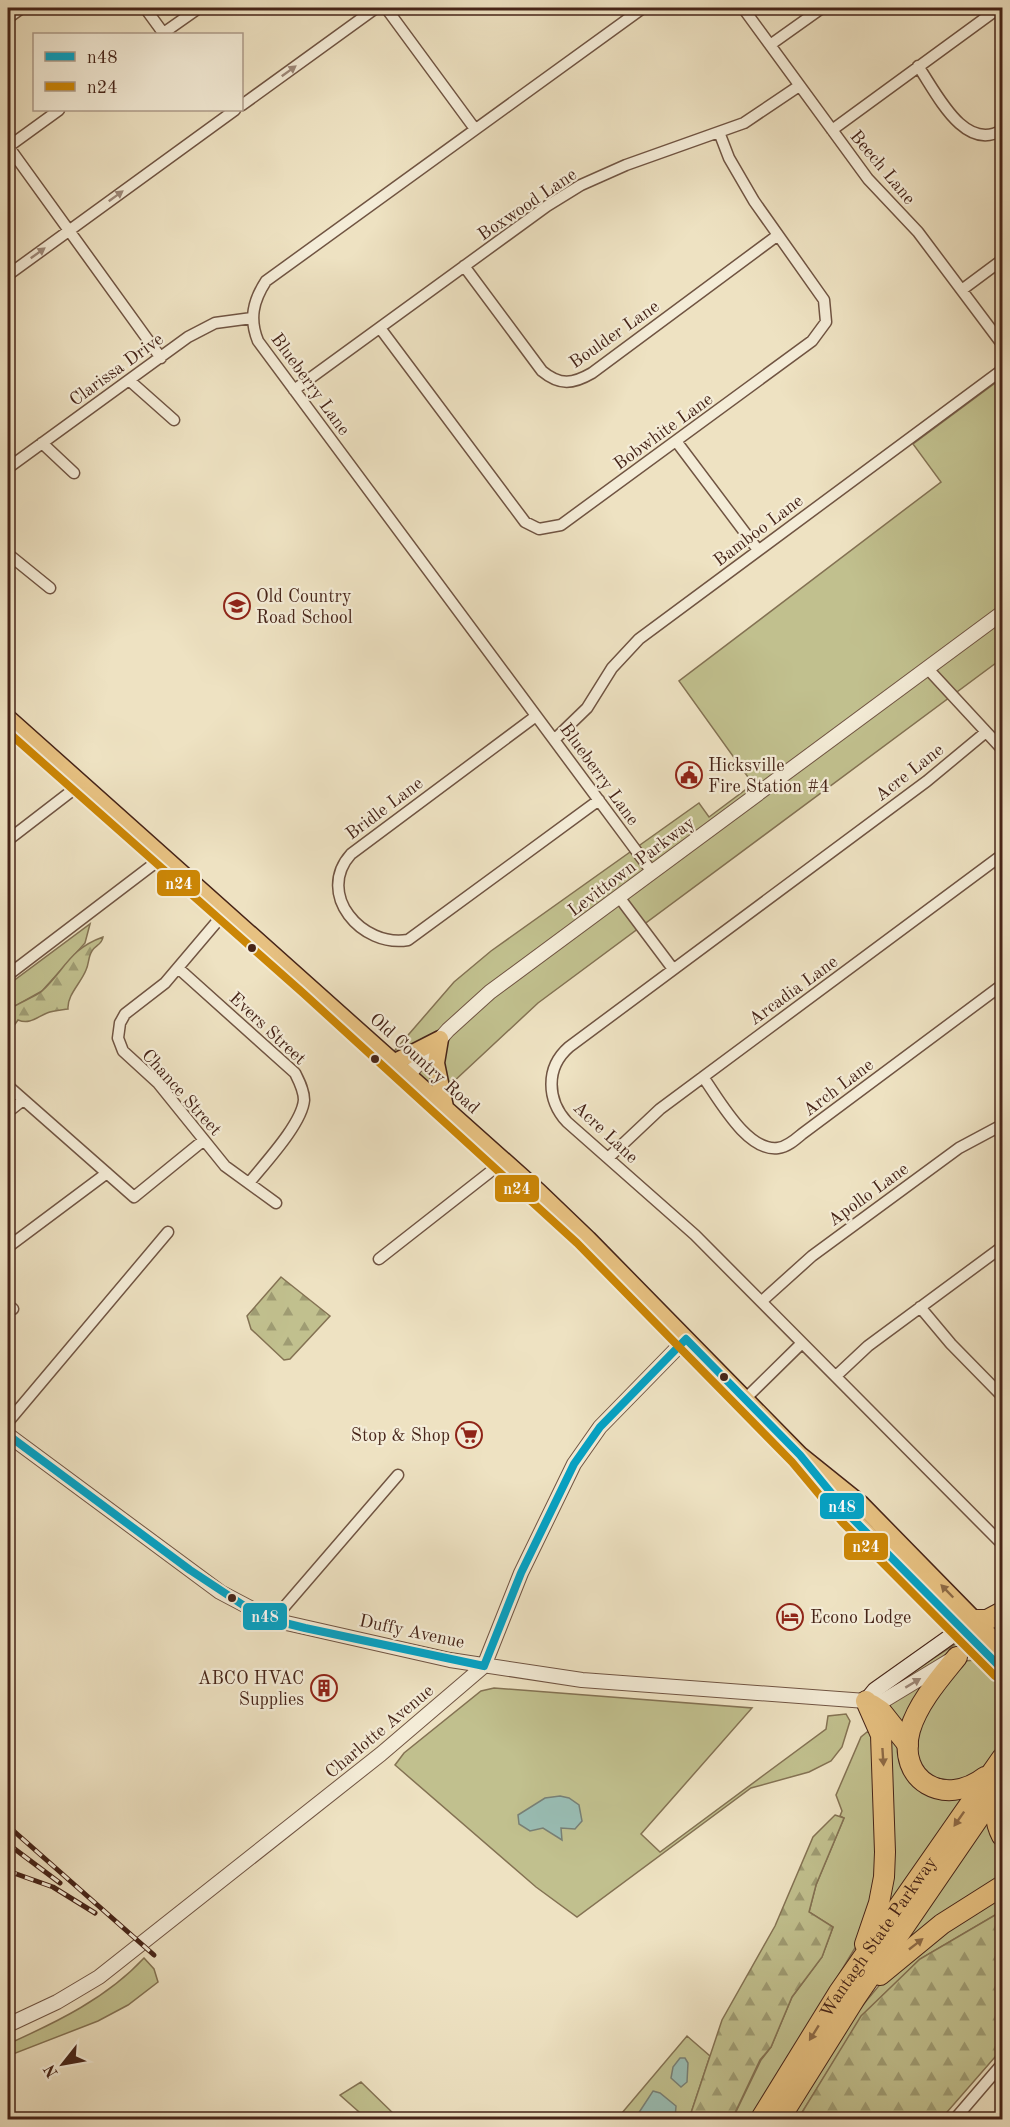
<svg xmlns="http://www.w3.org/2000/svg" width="1010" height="2127" viewBox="0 0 1010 2127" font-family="'Old Standard TT',serif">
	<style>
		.green { fill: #c1c08e; stroke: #847253; stroke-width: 1.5 }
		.forest { fill: url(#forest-firs); stroke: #847253; stroke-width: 1.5 }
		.water { fill: #99bdb4; stroke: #788076; stroke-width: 1.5 }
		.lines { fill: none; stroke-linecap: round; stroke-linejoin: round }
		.minor-casing { stroke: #705442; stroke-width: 13 }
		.tertiary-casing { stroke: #705442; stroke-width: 16 }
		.secondary-casing { stroke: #462418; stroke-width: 17 }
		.primary-casing { stroke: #462418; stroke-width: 19 }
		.motorway-casing { stroke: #462418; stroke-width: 22 }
		.minor { stroke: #f4ecd7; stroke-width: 10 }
		.tertiary { stroke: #f4ecd7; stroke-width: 14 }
		.secondary { stroke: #f4ecd7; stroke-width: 15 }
		.primary { stroke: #e7c181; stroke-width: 16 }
		.motorway { stroke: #e7c181; stroke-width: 20 }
		.rail-casing { stroke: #462418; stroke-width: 5 }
		.rail { stroke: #f4ecd7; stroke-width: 3; stroke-dasharray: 9; stroke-linecap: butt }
		.bus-1-casing { stroke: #f4ecd7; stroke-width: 12 }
		.bus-2-casing { stroke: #f4ecd7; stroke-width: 12 }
		.bus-1 { stroke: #04a2c5; stroke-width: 8 }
		.bus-2 { stroke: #cb8606; stroke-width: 8 }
		.oneway { fill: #9d8878 }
		.oneway2 { fill: #8e6b47 }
		.bus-dot { fill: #462418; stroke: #f4ecd7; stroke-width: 2 }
		.labels { text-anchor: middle; stroke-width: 4.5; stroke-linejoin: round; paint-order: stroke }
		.street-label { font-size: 18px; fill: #462418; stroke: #f4ecd7 }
		.poi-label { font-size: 18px; fill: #462418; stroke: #f4ecd7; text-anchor: start }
		.line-badge { stroke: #f4ecd7; stroke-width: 2 }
		.badge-label { font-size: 16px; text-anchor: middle; font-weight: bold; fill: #fff }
	</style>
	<defs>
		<pattern id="forest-firs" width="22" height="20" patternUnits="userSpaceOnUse" patternTransform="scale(1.5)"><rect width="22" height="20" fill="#c1c08e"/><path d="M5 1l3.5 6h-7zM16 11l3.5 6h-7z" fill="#9f9c73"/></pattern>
	</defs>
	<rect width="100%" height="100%" fill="#eee2c2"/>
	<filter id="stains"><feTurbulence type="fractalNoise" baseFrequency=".00333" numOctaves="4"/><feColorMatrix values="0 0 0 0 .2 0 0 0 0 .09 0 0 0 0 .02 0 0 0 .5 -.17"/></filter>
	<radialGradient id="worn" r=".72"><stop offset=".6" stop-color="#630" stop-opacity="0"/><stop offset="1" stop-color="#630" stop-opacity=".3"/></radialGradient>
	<path class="green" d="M1002 378V670L996 663 538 1003 437 1097 390 1056 454 982 491 951 699 803 709 817 753 784 679 681 941 482 913 444Z
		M90 924 85 943 42 991 8 1010V985Z
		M957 1643H960L959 1646 879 1698 877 1694Z
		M976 1660 1002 1683V1745L971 1781H931L913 1756 917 1723 964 1661Z
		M925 1680 904 1728 884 1707Z
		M494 1688 752 1708 641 1834 660 1852 826 1729 828 1716 846 1714 850 1721 842 1747 831 1761 809 1772 751 1788 577 1917 536 1887 395 1765 404 1753 481 1691Z
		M867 1732 873 1733 880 1864 858 1943 752 2119 732 2120 761 2060 771 2047 792 1997 822 1957 833 1927 809 1912 816 1885 844 1818 840 1816 842 1811 836 1795 861 1737Z
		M886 1734 897 1742 902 1759 961 1800 880 1921Z
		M984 1818 1002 1843V1879L900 1949Z
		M1002 1893V1911L920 1959 862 2016 798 2119 787 2120C824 2063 857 2002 907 1957 933 1933 972 1913 1002 1893Z
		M144 1958 154 1969 158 1982 128 2005 98 2021 8 2056V2044C57 2022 107 1998 144 1958Z
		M687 2036 710 2056 689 2119 616 2120Z
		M361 2082 399 2119H367L340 2095Z"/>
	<path class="forest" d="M103 937C102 945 95 945 92 951 88 957 89 964 86 970 81 983 67 995 68 1009 62 1010 54 1010 47 1013 37 1017 30 1025 18 1020L8 1034V1010C15 1005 36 996 41 992 65 970 69 949 103 937Z
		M281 1277 330 1316 290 1359 284 1360 251 1329 247 1316Z
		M835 1815 844 1818 816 1885 809 1912 833 1927 822 1957 792 1997 771 2047 760 2060 732 2119H689L722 2020 775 1926 813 1837Z
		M1002 1911V2049L941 2119H798L861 2016 920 1959Z"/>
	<path class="water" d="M560 1796 569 1798 579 1805 582 1821 575 1829 561 1828 562 1840 543 1828 530 1831 519 1824 518 1815 545 1798Z
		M680 2058H685L688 2063 687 2082 681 2087 671 2078 673 2067Z
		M653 2091 660 2093 676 2106 675 2119H639L638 2114Z"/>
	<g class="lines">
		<defs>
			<path id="minor" d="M145 8 164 34
				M386 8 475 129
				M643 8 266 281C253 301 249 319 258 341L652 872
				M743 8 868 179 918 232 1002 344
				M8 18 22 8
				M162 34 199 8
				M770 45 822 8
				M918 66C936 92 964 153 1002 130
				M242 105 376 8
				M832 130 999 8
				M8 146 161 358
				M8 147 59 110
				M464 266 542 371C560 386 573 384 592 373L778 235
				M8 275 235 110
				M963 289 1002 260
				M380 328 525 522 539 529 561 525 812 341 826 322 824 300 754 201 729 158 719 132
				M130 381 174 420
				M294 390 547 206 581 185 626 165 744 123 799 86
				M676 441 758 550
				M42 443 74 473
				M8 468 188 337 215 323 252 318
				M8 554 50 588
				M928 669 1002 749
				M536 716 351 854C315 894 362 948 408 940L599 800
				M986 732 927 781 569 1047C545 1068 547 1100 567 1122L695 1235 1002 1544
				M555 739 587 708 612 668 639 639 1002 370
				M8 840 82 783
				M619 897 673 969
				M226 911 165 983 125 1014 120 1023 118 1038 123 1051 158 1083 225 1166 276 1203
				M178 968 295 1073C299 1081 304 1090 304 1100 302 1124 264 1164 249 1183
				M8 975 163 857
				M703 1077C719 1099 747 1152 778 1148 787 1147 795 1140 802 1134L1002 985
				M8 1086 134 1197 204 1140
				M8 1112 23 1100
				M608 1158 660 1109 1002 855
				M8 1247 107 1173
				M379 1259 504 1161
				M762 1301 812 1256 959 1148 1002 1125
				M8 1305 13 1309
				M920 1307 951 1344 1002 1396
				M836 1376 868 1346 1002 1247
				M745 1399 802 1343
				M8 1422 168 1232
				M273 1620 398 1475
				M954 2120 1002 2064"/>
			<path id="tertiary" d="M408 1075 448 1030 490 992 1002 613
				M8 1435 220 1592 273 1620 450 1660 582 1680 866 1701H883L949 1661
				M8 2025 57 2002 99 1977 381 1754 484 1666 521 1573 574 1464 600 1427 686 1339"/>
			<path id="secondary" d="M866 1701 875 1690 961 1629"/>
			<path id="primary" d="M8 718 539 1192 588 1239 800 1455 861 1504 1002 1648
				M440 1039 436 1063 445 1107
				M395 1062 440 1039
				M815 1475 850 1516 1002 1669"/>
			<g id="motorway">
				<path d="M976 1620H987L1002 1612"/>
				<path d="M957 1657C940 1678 918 1703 910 1730 896 1781 945 1808 985 1777"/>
				<path d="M872 1705 881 1711 908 1745"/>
				<path d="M1002 1796C995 1811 994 1821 1002 1836"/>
				<path d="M865 1944 879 1903 884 1877 885 1852 881 1735 866 1701"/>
				<path d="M880 1975 942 1924 1002 1886"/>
				<path id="s1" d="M760 2120 839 1992 1002 1758"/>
				<path d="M779 2120 856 1997 1002 1784"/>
			</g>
		</defs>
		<use href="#minor" class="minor-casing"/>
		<use href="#tertiary" class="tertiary-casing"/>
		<use href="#secondary" class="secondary-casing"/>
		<use href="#primary" class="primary-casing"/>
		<use href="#motorway" class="motorway-casing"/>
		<use href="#minor" class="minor"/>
		<use href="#tertiary" class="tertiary"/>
		<use href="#secondary" class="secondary"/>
		<use href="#primary" class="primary"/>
		<use href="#motorway" class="motorway"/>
		<defs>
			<path id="rail" d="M8 1826 154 1955
				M8 1844 60 1883
				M8 1871 53 1887 95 1913"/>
		</defs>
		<use href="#rail" class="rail-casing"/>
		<use href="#rail" class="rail"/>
		<defs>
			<path id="bus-1" d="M686 1339 800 1455 850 1516 1002 1669
				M8 1435 190 1570 249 1609 273 1620 305 1628 484 1666
				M484 1666 521 1573 574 1464 600 1427 686 1339"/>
			<path id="bus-2" d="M8 732 303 993 577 1243 792 1462 843 1523 995 1676"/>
		</defs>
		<use href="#bus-1" class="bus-1-casing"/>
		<use href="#bus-2" class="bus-2-casing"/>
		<use href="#bus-1" class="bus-1"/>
		<use href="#bus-2" class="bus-2"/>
	</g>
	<defs><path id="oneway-solid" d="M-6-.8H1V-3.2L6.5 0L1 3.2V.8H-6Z" transform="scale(1.5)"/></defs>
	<g class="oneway">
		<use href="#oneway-solid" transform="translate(289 71) rotate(-36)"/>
		<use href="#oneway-solid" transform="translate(116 196) rotate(-36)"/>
		<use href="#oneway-solid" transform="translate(38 253) rotate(-36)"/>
		<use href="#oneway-solid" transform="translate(913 1683) rotate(-31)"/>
	</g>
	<g class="oneway2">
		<use href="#oneway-solid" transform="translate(947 1591) rotate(-134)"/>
		<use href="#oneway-solid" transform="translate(883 1757) rotate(86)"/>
		<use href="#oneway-solid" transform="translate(959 1819) rotate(125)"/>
		<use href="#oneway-solid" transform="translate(916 1944) rotate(-38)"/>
		<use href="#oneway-solid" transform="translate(814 2033) rotate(122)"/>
	</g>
	<defs>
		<symbol id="school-ring" viewBox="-11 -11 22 22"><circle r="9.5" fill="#f4ecd7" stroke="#8f2418" stroke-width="1.5"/><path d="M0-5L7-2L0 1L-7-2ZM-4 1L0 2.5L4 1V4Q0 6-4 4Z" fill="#8f2418"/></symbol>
		<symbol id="civic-ring" viewBox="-11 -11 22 22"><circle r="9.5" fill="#f4ecd7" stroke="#8f2418" stroke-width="1.5"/><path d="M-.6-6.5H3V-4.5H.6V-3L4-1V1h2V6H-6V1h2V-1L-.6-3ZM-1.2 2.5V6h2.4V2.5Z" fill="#8f2418"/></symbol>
		<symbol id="supermarket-ring" viewBox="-11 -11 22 22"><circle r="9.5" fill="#f4ecd7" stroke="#8f2418" stroke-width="1.5"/><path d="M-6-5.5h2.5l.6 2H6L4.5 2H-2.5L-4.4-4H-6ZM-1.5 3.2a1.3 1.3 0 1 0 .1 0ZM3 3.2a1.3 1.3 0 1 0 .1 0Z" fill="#8f2418"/></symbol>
		<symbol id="hotel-ring" viewBox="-11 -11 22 22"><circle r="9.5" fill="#f4ecd7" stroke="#8f2418" stroke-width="1.5"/><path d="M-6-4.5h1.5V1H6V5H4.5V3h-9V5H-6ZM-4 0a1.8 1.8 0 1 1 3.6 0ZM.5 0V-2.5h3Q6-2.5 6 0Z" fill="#8f2418"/></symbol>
		<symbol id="building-ring" viewBox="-11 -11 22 22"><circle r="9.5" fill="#f4ecd7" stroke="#8f2418" stroke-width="1.5"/><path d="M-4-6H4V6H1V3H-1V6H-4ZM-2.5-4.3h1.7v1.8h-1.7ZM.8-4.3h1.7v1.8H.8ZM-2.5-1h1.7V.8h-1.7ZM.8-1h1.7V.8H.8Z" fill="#8f2418"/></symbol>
	</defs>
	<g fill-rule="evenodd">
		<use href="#school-ring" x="222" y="591" width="30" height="30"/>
		<use href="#civic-ring" x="674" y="760" width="30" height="30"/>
		<use href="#supermarket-ring" x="454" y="1420" width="30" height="30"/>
		<use href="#hotel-ring" x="775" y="1602" width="30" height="30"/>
		<use href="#building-ring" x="309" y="1673" width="30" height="30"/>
	</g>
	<g class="bus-dot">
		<circle cx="252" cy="948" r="5"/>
		<circle cx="375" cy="1059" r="5"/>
		<circle cx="724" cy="1377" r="5"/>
		<circle cx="232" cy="1598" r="5"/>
	</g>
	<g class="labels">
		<g class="street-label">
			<text transform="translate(883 167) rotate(50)" y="6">Beech Lane</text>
			<text transform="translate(527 204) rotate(-34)" y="6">Boxwood Lane</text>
			<text transform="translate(614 334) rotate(-35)" y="6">Boulder Lane</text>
			<text transform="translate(116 369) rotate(-36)" y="6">Clarissa Drive</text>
			<text transform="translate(311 384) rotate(54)" y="6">Blueberry Lane</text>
			<text transform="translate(663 431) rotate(-36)" y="6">Bobwhite Lane</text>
			<text transform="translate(758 530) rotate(-37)" y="6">Bamboo Lane</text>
			<text transform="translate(909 772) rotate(-38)" y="6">Acre Lane</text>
			<text transform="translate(600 774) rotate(54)" y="6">Blueberry Lane</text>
			<text transform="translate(384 808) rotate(-37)" y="6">Bridle Lane</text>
			<text transform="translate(631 866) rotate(-37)" y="6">Levittown Parkway</text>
			<text transform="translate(793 990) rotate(-36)" y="6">Arcadia Lane</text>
			<text transform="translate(268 1028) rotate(43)" y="6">Evers Street</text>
			<text transform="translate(425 1063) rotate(42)" y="6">Old Country Road</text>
			<text transform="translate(838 1087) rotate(-37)" y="6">Arch Lane</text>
			<text transform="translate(182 1092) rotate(48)" y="6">Chance Street</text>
			<text transform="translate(606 1132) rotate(43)" y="6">Acre Lane</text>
			<text transform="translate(868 1194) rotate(-36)" y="6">Apollo Lane</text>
			<text transform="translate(412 1631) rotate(12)" y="6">Duffy Avenue</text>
			<text transform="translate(379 1731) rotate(-40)" y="6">Charlotte Avenue</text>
			<text dy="6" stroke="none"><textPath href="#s1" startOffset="218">Wantagh State Parkway</textPath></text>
		</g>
		<g class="poi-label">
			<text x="256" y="602">Old Country<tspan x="256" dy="21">Road School</tspan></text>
			<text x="708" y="771">Hicksville<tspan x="708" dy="21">Fire Station #4</tspan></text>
			<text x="450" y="1441" text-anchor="end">Stop &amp; Shop</text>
			<text x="810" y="1623">Econo Lodge</text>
			<text x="304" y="1684" text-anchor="end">ABCO HVAC<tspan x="304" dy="21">Supplies</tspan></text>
		</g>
	</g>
	<g class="line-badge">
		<rect x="156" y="869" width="45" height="28" rx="6" fill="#cb8606"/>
		<rect x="494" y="1174" width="46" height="29" rx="6" fill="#cb8606"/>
		<rect x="819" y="1492" width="46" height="28" rx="6" fill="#04a2c5"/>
		<rect x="843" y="1532" width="46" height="29" rx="6" fill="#cb8606"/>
		<rect x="242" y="1602" width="46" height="29" rx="6" fill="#04a2c5"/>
	</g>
	<g class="badge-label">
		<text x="179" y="889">n24</text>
		<text x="517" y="1194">n24</text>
		<text x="842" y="1512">n48</text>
		<text x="866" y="1552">n24</text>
		<text x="265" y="1622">n48</text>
	</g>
	<rect width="1010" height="2127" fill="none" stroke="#eee2c2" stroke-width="30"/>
	<rect x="9" y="9" width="992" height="2109" fill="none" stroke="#462418" stroke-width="3"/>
	<rect x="15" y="15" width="980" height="2097" fill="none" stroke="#462418" stroke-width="1.5"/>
	<rect x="33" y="33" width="210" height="78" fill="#f4ecd7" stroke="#ae9c8b" stroke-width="1.5"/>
	<rect x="45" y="52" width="30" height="9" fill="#04a2c5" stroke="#ae9c8b" stroke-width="1.5"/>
	<text x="87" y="63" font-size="18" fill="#462418">n48</text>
	<rect x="45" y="82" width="30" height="9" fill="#cb8606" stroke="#ae9c8b" stroke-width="1.5"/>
	<text x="87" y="93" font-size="18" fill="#462418">n24</text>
	<g transform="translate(63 2064) rotate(239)" stroke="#f4ecd7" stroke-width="4.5" paint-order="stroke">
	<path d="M0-4.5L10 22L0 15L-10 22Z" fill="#462418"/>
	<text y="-9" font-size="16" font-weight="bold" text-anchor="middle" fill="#462418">N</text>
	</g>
	<rect width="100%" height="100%" filter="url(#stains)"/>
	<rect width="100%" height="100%" fill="url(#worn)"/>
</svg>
